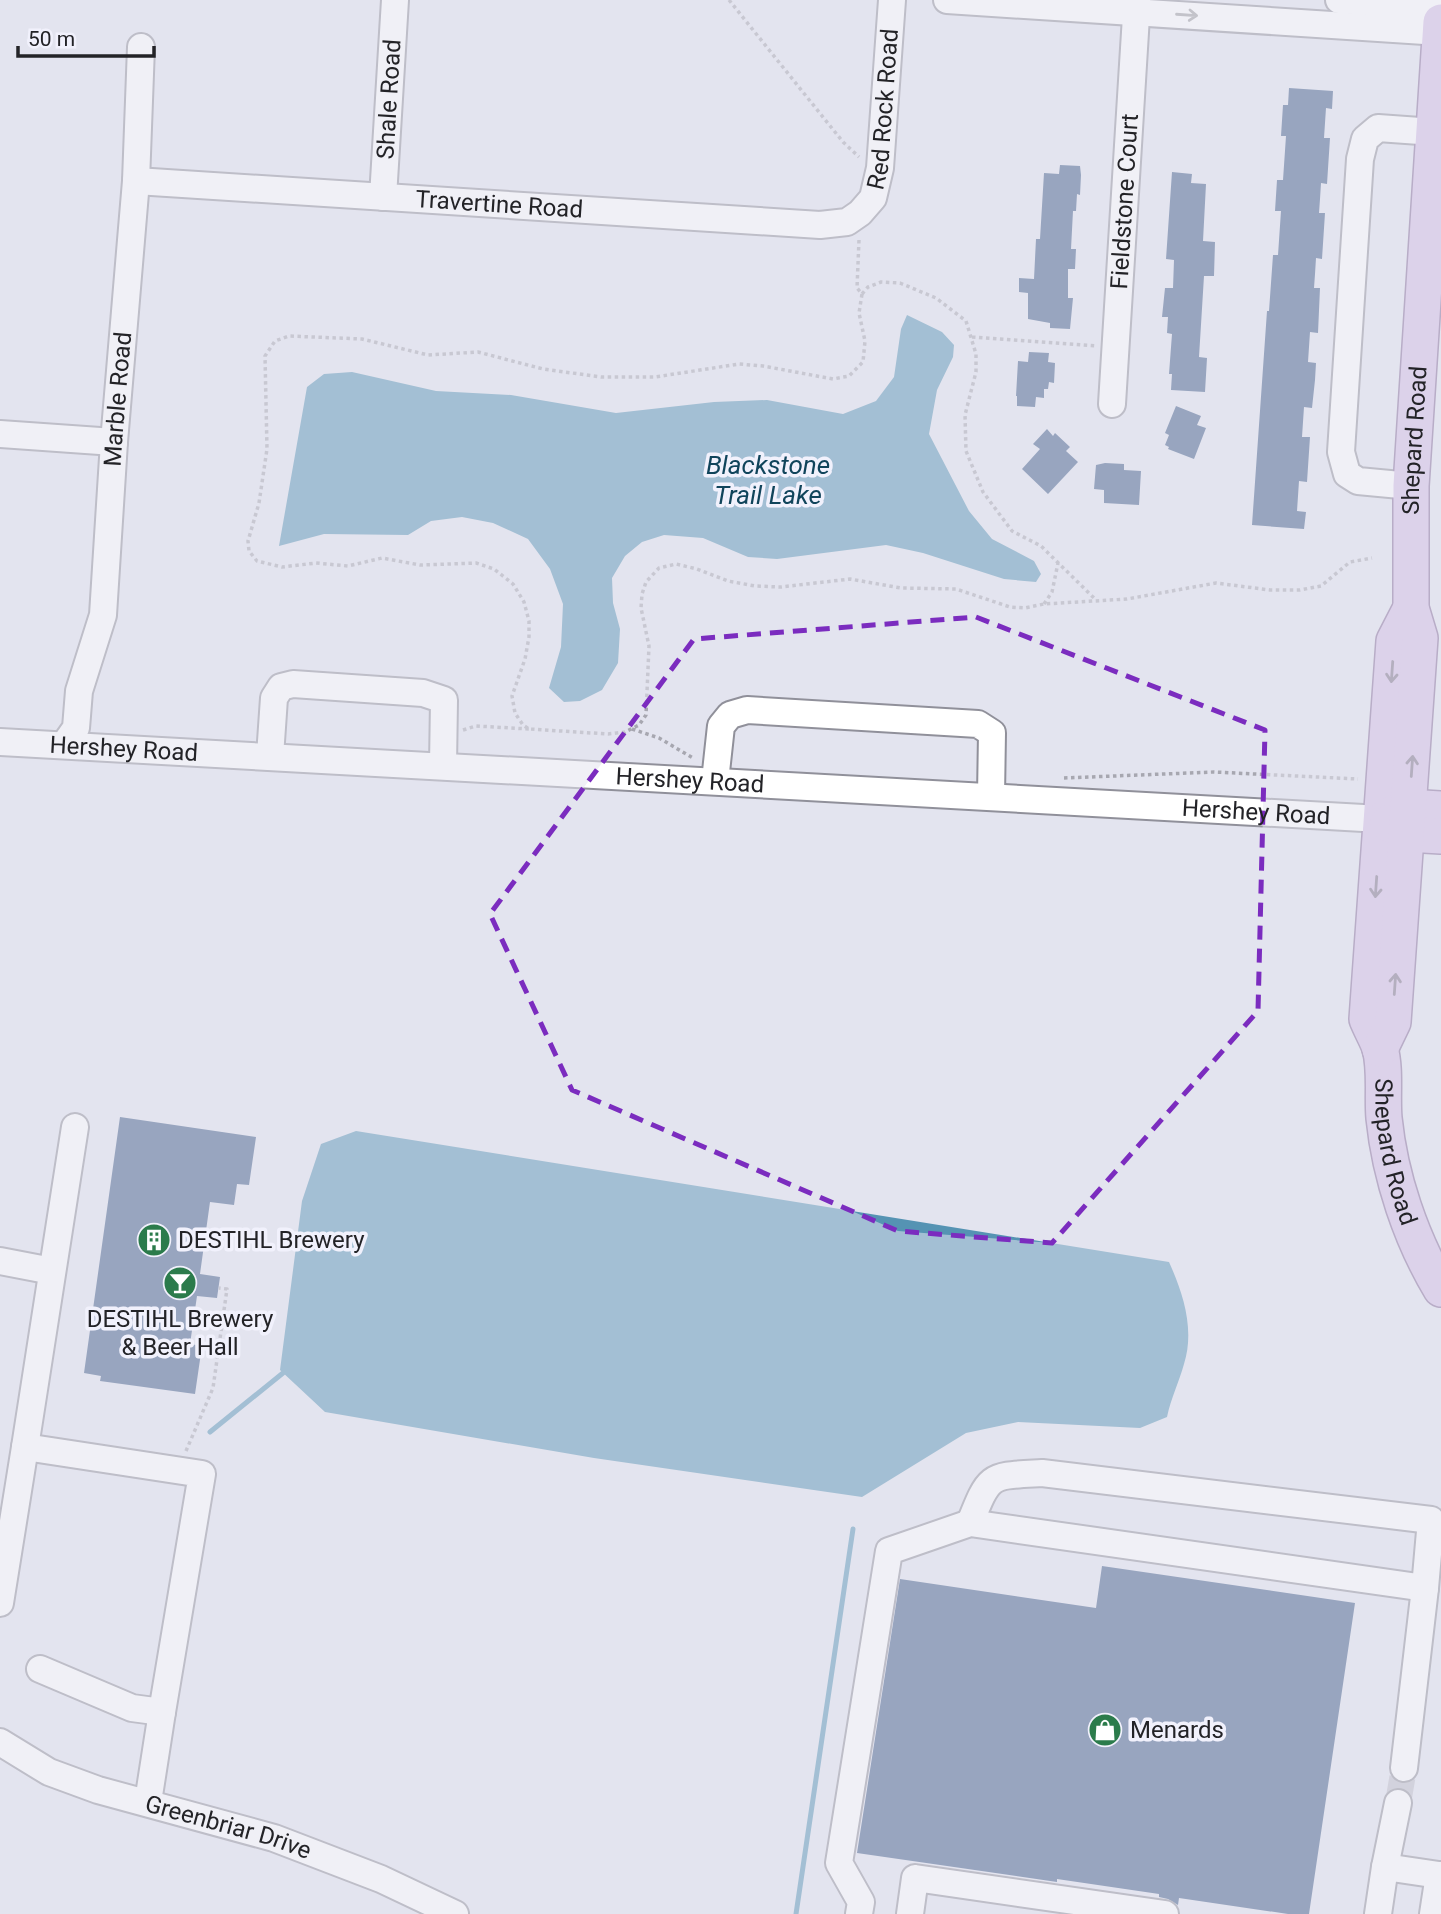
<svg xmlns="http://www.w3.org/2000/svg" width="1441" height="1914" viewBox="0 0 1441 1914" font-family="Roboto,sans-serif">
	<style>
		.water { fill: #5593b3 }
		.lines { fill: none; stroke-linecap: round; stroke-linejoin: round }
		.stream { stroke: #5593b3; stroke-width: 5 }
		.building { fill: #3c5a86 }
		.minor-tunnel { stroke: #bdbdc7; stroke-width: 26; stroke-dasharray: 26 13; stroke-linecap: butt }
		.minor-casing { stroke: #90909a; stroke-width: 30 }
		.major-casing { stroke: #836a97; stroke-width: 38 }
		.path { stroke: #a7a7b0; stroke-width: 3.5; stroke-dasharray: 3.5 3.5; stroke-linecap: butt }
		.minor { stroke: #fff; stroke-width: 26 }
		.major { stroke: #d3bce5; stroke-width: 35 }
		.oneway { stroke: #9c9c9e }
		.oneway2 { stroke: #7b7086 }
		.marked { fill: none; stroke: #7b2cbf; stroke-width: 5; stroke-dasharray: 14 9; stroke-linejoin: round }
		.labels { text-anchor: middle; stroke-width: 7; stroke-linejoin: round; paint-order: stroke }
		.street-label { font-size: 24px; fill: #232327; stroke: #f1f1fc }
		.poi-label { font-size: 24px; fill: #232327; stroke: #f1f1fc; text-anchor: start }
		.water-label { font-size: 26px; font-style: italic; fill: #10445b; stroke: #f1f1fc }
	</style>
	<rect width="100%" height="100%" fill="#e3e4ef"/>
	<path class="water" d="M907 315 942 332 954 345 953 357 937 390 929 434 969 511 992 539 1034 561 1041 574 1036 582 1004 579 923 553 886 545 777 559 748 557 703 538 664 535 642 542 625 556 612 578 613 603 620 629 618 663 602 690 580 701 564 702 549 688 561 647 563 604 550 569 528 539 493 523 462 517 431 521 408 535 324 534 279 546 307 387 324 374 352 372 436 391 511 395 616 413 714 402 767 400 843 414 876 401 894 377 901 329Z
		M356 1131 1169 1262C1183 1293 1195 1329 1184 1364 1179 1382 1171 1398 1167 1417L1140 1428 1018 1422 966 1433 862 1497 594 1458 325 1412 280 1370 302 1201 321 1144Z"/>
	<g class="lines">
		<path class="stream" d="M210 1432 283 1373
			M796 1914 853 1529"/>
	</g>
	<path class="building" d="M1289 88 1333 91 1332 109 1326 108 1324 138H1330L1327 184 1321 183 1320 199 1319 213H1325L1322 259 1316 258 1315 274 1314 288H1320L1318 333 1310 332 1308 362 1316 363 1315 380 1312 408 1304 407 1302 437H1310L1307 482 1299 481 1297 511 1306 512 1304 529 1252 525 1267 311H1269L1273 255H1278L1281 211H1275L1277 180H1283L1286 136H1281L1283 105H1288Z
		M1060 165 1080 166 1081 175 1080 195 1077 194 1076 211H1073L1071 249H1076L1075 269H1068V298H1073L1070 329 1050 328V323L1028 319V293L1019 292V278L1034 279 1036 239H1040L1044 173 1059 174Z
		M1172 172 1192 174 1191 183 1206 184 1203 241 1215 242 1214 276H1204L1199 357 1207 358 1205 392 1171 390 1172 374H1169L1172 334 1167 333 1168 317H1162L1165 288H1173L1174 260 1166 259Z
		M1029 352 1049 353 1048 362 1055 363 1054 383 1049 382 1048 389H1044V398L1036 397 1035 407 1017 406V396H1016L1018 361 1028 362Z
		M1176 406 1201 416 1197 425 1206 428 1194 459 1168 449 1169 447 1165 445 1169 435 1165 433Z
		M1047 429 1053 436 1055 433 1070 447 1066 451 1078 462 1048 494 1022 469 1040 449 1033 444Z
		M1105 463 1124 464V470L1141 471 1139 505 1104 503V490L1094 489 1096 465Z
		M120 1117 256 1137 249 1185 237 1184 234 1205 210 1202 200 1274 220 1277 217 1298 197 1296 190 1344 202 1346 195 1394 100 1381 101 1376 84 1373Z
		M1102 1566 1355 1603 1309 1914H1288L1179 1898 1178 1905 1168 1899 1159 1897V1894L1057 1879V1882L857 1853 900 1579 1096 1608Z"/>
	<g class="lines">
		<path class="minor-tunnel" d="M1398 1803 1404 1768"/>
		<defs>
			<g id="minor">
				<path d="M947 0 1440 32"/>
				<path d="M1339 0 1441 7"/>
				<path id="s1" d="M136 181 820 225 847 222 860 213 873 198 880 168 892 0"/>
				<path id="s2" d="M383 197 395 0"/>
				<path id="s3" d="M1112 404 1137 0"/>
				<path d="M0 434 114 442"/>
				<path d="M1411 486 1358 481 1347 474 1341 452 1360 159 1365 139 1378 128 1434 132"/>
				<path id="s4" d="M0 742 1381 819"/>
				<path id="s5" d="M64 745 76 728 79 691 103 615 114 442 136 181 141 47"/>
				<path d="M270 756 274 698 281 687 293 684 423 693 444 700 443 766"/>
				<path d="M715 781 721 726 730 715 747 710 978 724 992 733 991 796"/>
				<path d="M0 1261 52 1271"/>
				<path d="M25 1447 75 1127"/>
				<path d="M970 1523C990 1473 989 1476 1042 1473L1431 1520 1425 1588"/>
				<path d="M0 1603 25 1447 202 1474 162 1712"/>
				<path d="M40 1669 132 1708 162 1712 148 1802"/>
				<path id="s6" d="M0 1742 49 1772 98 1790 274 1838 381 1879 455 1914"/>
				<path d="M1385 1867 1398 1803"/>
				<path d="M859 1914 861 1902 839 1863 889 1551 970 1523 1425 1588 1404 1768"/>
				<path d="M910 1914 915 1878 1165 1914"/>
				<path d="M1378 1914 1385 1867 1439 1875"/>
				<path d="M1433 1914 1439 1875H1441"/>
			</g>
			<g id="major">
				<path id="s7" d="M1411 608 1394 641 1367 1019C1371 1029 1377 1039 1380 1048 1386 1070 1382 1096 1384 1118 1390 1177 1411 1239 1441 1289"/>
				<path d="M1387 816 1408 807 1441 809"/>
				<path d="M1388 823 1407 834 1441 836"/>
				<path id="s8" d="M1380 1049 1393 1022 1420 638 1411 608V486L1441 22"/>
			</g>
		</defs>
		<use href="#minor" class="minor-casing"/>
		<use href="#major" class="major-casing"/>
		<path class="path" d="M729 0 843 142 859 157
			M859 240 857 288 862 294 859 313 865 341 863 362 849 376 833 379 763 366 739 364 655 377H601L543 369 478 352 428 355 362 339 289 336 275 341 265 356 267 449 259 503 248 541 249 551 257 561 282 567 316 563 348 566 382 558 420 565 476 563 494 569 513 584 524 602 529 621V637L525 659 512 696 515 713 523 725 529 729 608 734 625 732 639 725 646 715 649 646 641 608 642 594 646 582 659 568 676 564 697 569 728 581 755 586 781 587 850 579 901 588 956 589 1010 607 1025 608 1044 604 1127 599 1216 583 1270 590H1300L1321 586 1350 562 1372 558
			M862 294 868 287 881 282 900 283 936 298 966 321 976 354V372L965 415 966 451 983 492 1012 531 1041 546 1094 598
			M972 337 1096 346
			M1044 604 1052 592 1058 563
			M632 729 659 738 693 758
			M463 730 476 726 529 729
			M1064 778 1214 772 1358 779
			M186 1451 213 1388 227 1289 219 1288"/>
		<use href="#minor" class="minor"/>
		<use href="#major" class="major"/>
	</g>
	<defs><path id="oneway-shaft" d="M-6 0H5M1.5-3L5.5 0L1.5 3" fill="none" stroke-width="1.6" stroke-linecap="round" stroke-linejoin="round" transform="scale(1.75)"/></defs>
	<use class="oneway" href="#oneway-shaft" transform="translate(1187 15) rotate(4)"/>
	<g class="oneway2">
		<use href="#oneway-shaft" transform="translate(1392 672) rotate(94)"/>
		<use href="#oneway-shaft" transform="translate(1412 766) rotate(-86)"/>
		<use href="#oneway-shaft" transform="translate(1376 887) rotate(94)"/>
		<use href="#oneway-shaft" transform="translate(1395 984) rotate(-86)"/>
	</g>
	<path d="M0 0H1441V1914H0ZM976 617 1265 730 1258 1011 1052 1243 898 1231 572 1090 490 914 694 639Z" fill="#e3e4ef" fill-opacity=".55" fill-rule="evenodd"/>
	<path class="marked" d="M976 617 1265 730 1258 1011 1052 1243 898 1231 572 1090 490 914 694 639Z"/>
	<defs>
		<symbol id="building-disc" viewBox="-11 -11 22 22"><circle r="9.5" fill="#2b7b4b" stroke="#f1f1fc"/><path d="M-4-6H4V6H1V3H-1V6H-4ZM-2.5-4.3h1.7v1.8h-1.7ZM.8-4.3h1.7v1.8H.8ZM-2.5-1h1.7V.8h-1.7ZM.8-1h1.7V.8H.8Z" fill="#fff"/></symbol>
		<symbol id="bar-disc" viewBox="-11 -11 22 22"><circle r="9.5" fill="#2b7b4b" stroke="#f1f1fc"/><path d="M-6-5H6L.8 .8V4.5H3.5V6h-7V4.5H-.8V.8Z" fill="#fff"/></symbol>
		<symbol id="shop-disc" viewBox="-11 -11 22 22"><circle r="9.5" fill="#2b7b4b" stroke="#f1f1fc"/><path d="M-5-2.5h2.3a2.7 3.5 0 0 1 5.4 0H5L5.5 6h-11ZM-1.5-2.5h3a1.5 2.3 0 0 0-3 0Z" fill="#fff"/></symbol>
	</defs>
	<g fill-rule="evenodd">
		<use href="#building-disc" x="135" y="1221" width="38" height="38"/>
		<use href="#bar-disc" x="161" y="1264" width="38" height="38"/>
		<use href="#shop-disc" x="1086" y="1711" width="38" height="38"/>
	</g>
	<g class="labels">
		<g class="street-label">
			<text dy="8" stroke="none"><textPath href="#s2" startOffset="98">Shale Road</textPath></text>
			<text dy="8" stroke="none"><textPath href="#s1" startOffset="838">Red Rock Road</textPath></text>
			<text dy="8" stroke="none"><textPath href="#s3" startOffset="203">Fieldstone Court</textPath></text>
			<text dy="8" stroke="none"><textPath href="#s1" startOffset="364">Travertine Road</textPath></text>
			<text dy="8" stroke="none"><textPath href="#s5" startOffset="354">Marble Road</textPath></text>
			<text dy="8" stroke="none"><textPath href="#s8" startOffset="614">Shepard Road</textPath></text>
			<text dy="8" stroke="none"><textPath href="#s4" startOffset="124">Hershey Road</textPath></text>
			<text dy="8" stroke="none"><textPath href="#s4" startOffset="691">Hershey Road</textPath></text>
			<text dy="8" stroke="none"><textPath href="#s4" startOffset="1258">Hershey Road</textPath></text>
			<text dy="8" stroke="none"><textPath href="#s7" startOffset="553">Shepard Road</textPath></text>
			<text dy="8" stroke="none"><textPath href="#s6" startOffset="245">Greenbriar Drive</textPath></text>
		</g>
		<g class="poi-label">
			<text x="178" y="1248">DESTIHL Brewery</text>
			<text x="180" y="1327" text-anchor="middle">DESTIHL Brewery<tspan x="180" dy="28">&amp; Beer Hall</tspan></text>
			<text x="1130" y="1738">Menards</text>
		</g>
		<g class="water-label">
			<text x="768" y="474">Blackstone<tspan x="768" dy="30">Trail Lake</tspan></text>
		</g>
	</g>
	<path d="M18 46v10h136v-10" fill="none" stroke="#232327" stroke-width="3.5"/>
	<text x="28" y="46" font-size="21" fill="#232327" stroke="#f1f1fc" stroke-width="5" paint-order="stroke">50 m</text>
</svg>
